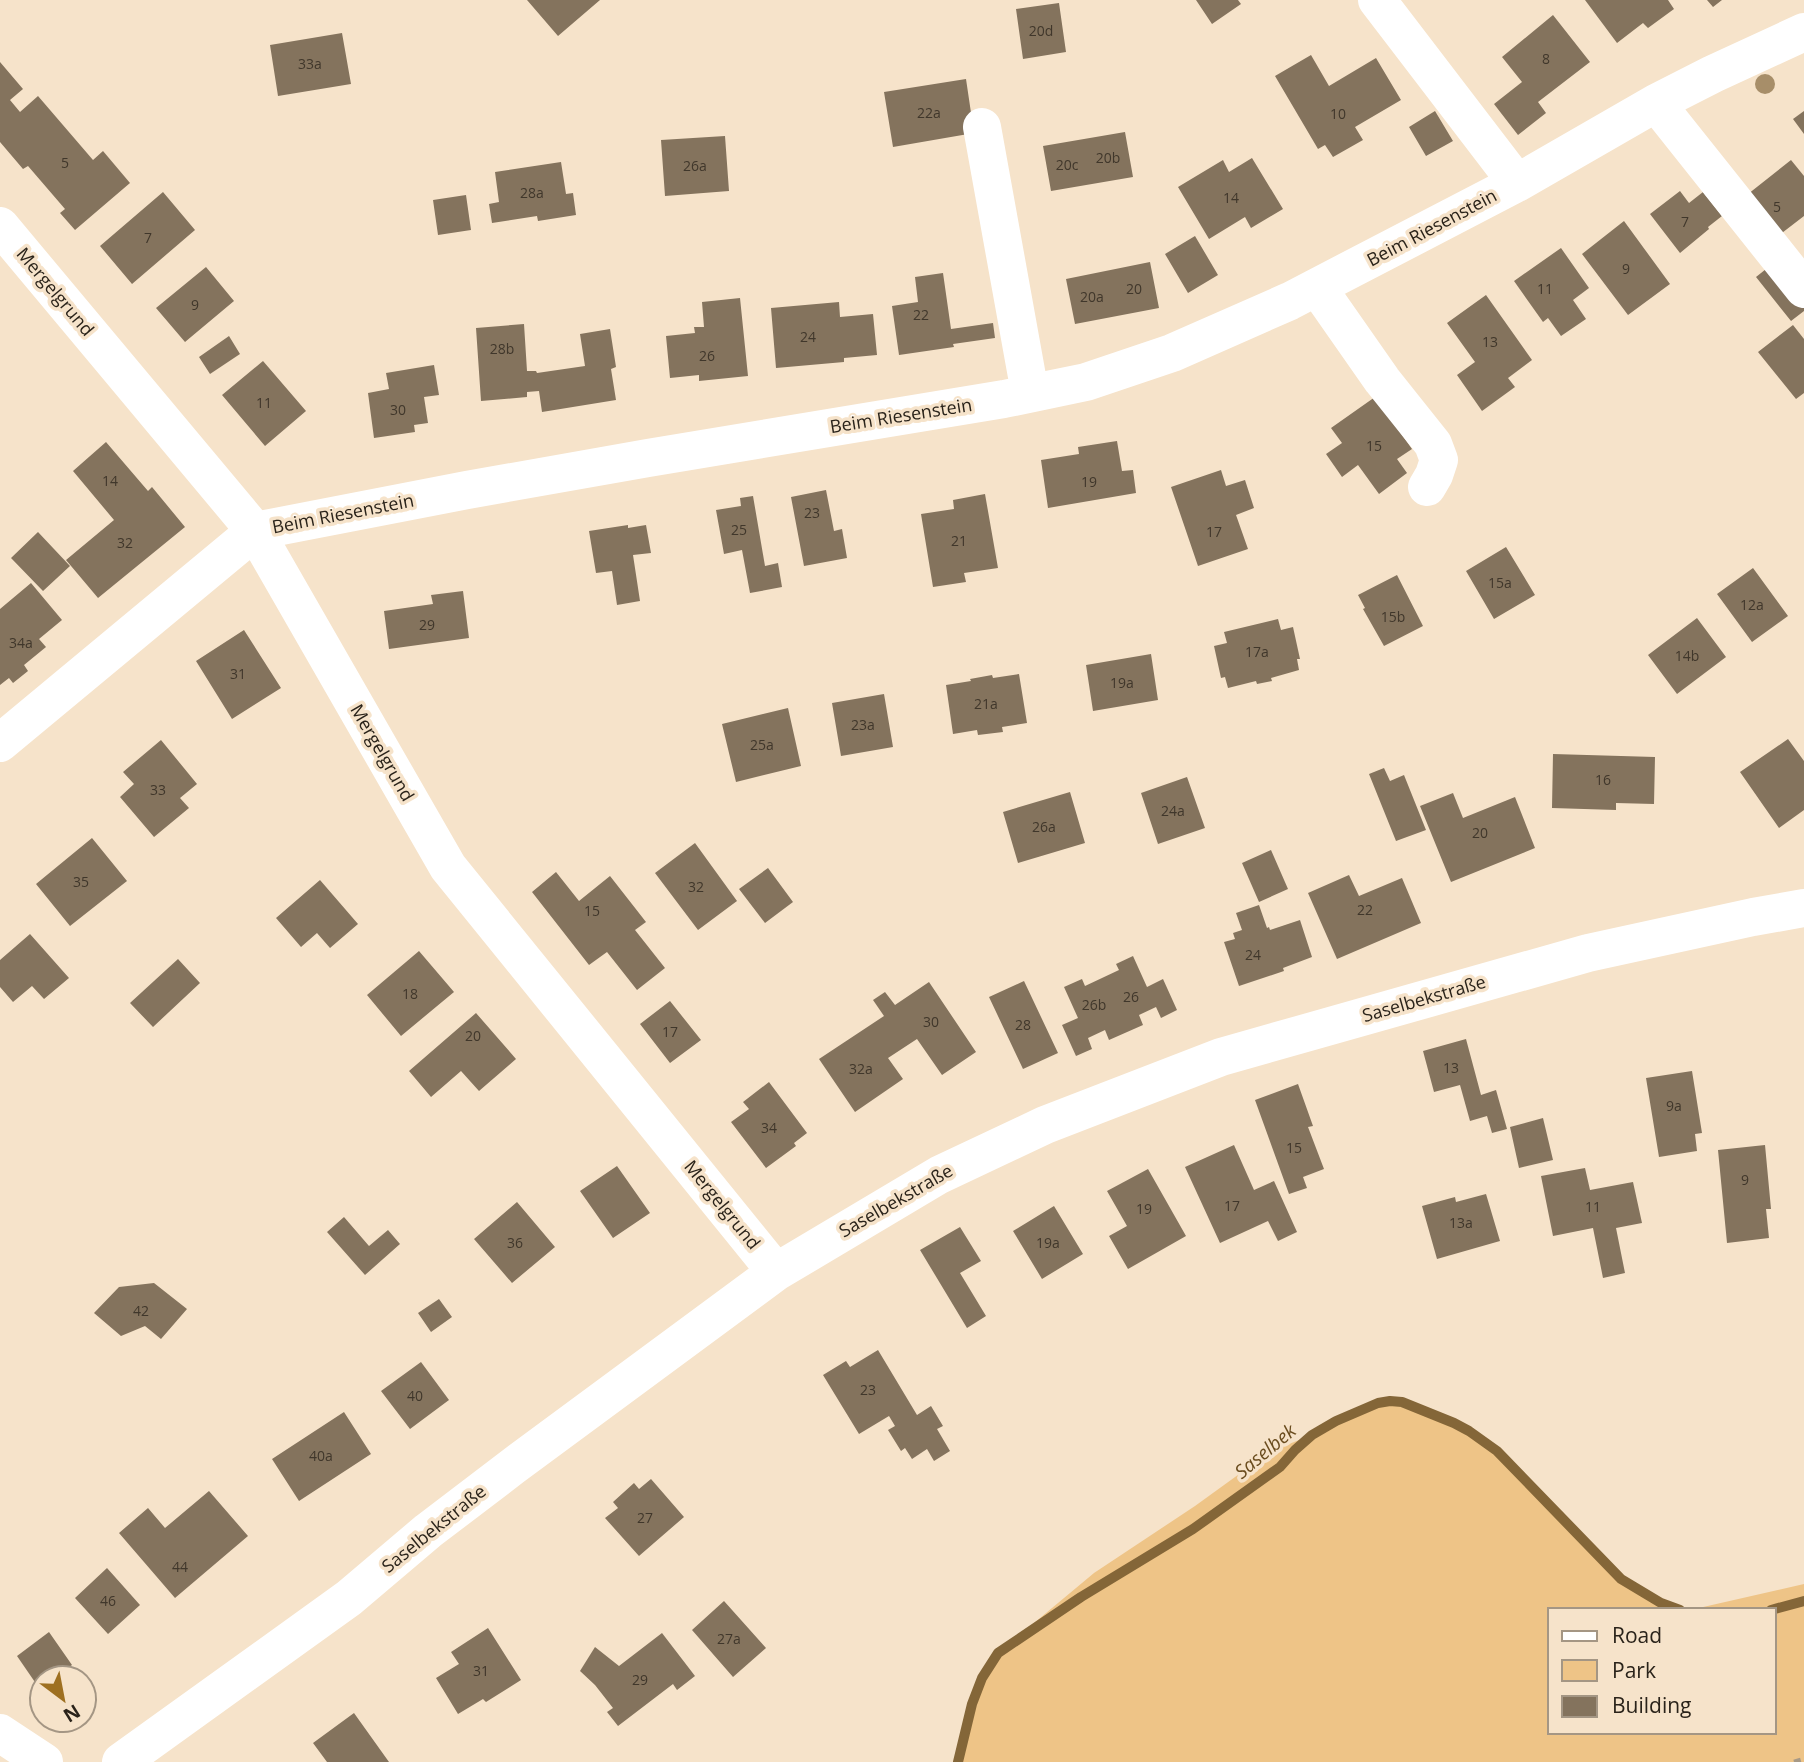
<svg xmlns="http://www.w3.org/2000/svg" width="1804" height="1762" viewBox="0 0 1804 1762" font-family="'Open Sans',sans-serif">
	<style>
		.green { fill: #eec487 }
		.lines { fill: none; stroke-linecap: round; stroke-linejoin: round }
		.stream { stroke: #846638; stroke-width: 10 }
		.building { fill: #84735d }
		.path { stroke: #a79986; stroke-width: 4.5; stroke-dasharray: 7 3.5; stroke-linecap: butt }
		.minor { stroke: #fff; stroke-width: 38 }
		.tree { fill: #a78e69 }
		.labels { text-anchor: middle; stroke-width: 7; stroke-linejoin: round; paint-order: stroke }
		.number-label { font-size: 14px; fill: #40372b }
		.street-label { font-size: 18px; fill: #2a231a; stroke: #f6e3ca }
		.water-label { font-size: 19px; font-style: italic; fill: #6a4c1e; stroke: #f6e3ca }
	</style>
	<rect width="100%" height="100%" fill="#f6e3ca"/>
	<path class="green" d="M1390 1401 1402 1402 1454 1423 1497 1451 1621 1579 1661 1603 1680 1610H1550V1732H1774V1610H1690L1804 1584V1762H956L972 1704 982 1678 998 1653 1094 1573 1195 1506 1271 1451 1312 1435 1364 1408Z"/>
	<g class="lines">
		<path class="stream" d="M1771 1610 1804 1601
			M958 1762 972 1704 982 1678 998 1653 1081 1597 1193 1529 1280 1467 1295 1450 1312 1435 1336 1421 1378 1403 1390 1401 1402 1402 1454 1423 1469 1431 1497 1451 1621 1579 1661 1603 1680 1610"/>
	</g>
	<path class="building" d="M527 0H600L558 36Z
		M1196 0H1238L1241 4 1212 24Z
		M1585 0H1668L1674 9 1648 28 1643 23 1617 43Z
		M1707 0H1722L1713 7Z
		M1059 3 1066 52 1023 59 1016 9Z
		M1553 15 1590 62 1538 102 1546 113 1518 135 1494 104 1522 82 1502 57Z
		M342 33 351 84 278 96 270 45Z
		M1311 55 1329 86 1376 58 1401 100 1355 127 1363 140 1333 157 1325 145 1318 149 1275 76Z
		M0 62 23 89 10 100 20 112 38 96 93 160 103 151 130 183 75 230 60 213 65 209 28 166 23 169 0 142Z
		M966 79 974 133 893 147 884 92Z
		M1435 111 1453 141 1426 156 1409 127Z
		M1804 111V134L1793 119Z
		M1125 132 1133 177 1051 191 1043 146Z
		M725 136 729 191 665 196 661 140Z
		M1252 158 1283 209 1251 228 1245 217 1209 239 1178 187 1223 160 1229 172Z
		M1791 160 1804 176V216L1774 239 1743 198Z
		M561 162 566 194 573 193 576 215 538 221 537 216 492 223 489 204 499 202 495 172Z
		M1680 191 1689 203 1703 192 1722 216 1708 227 1709 229 1680 253 1650 214Z
		M163 192 195 230 132 284 100 246Z
		M466 195 471 230 438 235 433 200Z
		M1624 221 1670 284 1628 315 1582 254Z
		M1195 236 1218 275 1188 293 1165 254Z
		M1561 248 1589 288 1573 300 1586 319 1561 336 1548 318 1543 322 1514 281Z
		M1150 262 1159 308 1075 324 1066 279Z
		M1771 265 1804 308V311L1791 321 1756 277Z
		M206 267 234 301 185 342 156 308Z
		M943 273 951 329 993 323 995 338 953 344 954 347 899 355 892 306 918 302 915 277Z
		M1486 295 1532 360 1508 378 1515 387 1482 411 1457 375 1475 362 1447 323Z
		M740 298 748 376 699 381V375L670 378 666 336 695 333 694 327H704L702 302Z
		M839 302 840 317 873 314 877 355 844 358V362L776 368 771 308Z
		M524 324 527 371H536L537 373 585 366 580 334 610 329 616 367 611 369 616 400 542 412 539 391 527 392V397L481 401 476 328Z
		M1793 325 1804 339V393L1796 399 1758 352Z
		M229 336 240 354 210 374 199 357Z
		M263 361 306 411 265 446 222 395Z
		M434 365 439 395 424 397 428 423 414 425 415 432 374 438 368 393 389 389 386 373Z
		M1375 397 1412 449 1397 459 1407 473 1379 494 1358 465 1342 477 1326 454 1342 443 1331 428Z
		M1117 441 1122 471 1133 470 1136 493 1048 508 1041 460 1079 454 1078 447Z
		M106 442 148 491 152 487 185 527 98 598 66 560 114 520 73 471Z
		M1221 470 1226 486 1245 480 1254 508 1236 515 1248 549 1198 566 1171 487Z
		M826 490 834 531 842 529 847 558 804 566 791 497Z
		M985 494 998 568 964 573 966 582 933 587 921 514 954 509 953 500Z
		M753 496 765 566 778 563 782 587 750 593 742 550 724 554 716 510 741 506 740 498Z
		M628 525V528L646 525 651 553 633 555 640 601 617 605 612 571 596 573 589 531Z
		M38 532 70 566 43 591 11 558Z
		M1506 547 1535 595 1494 619 1466 571Z
		M1753 568 1788 616 1752 642 1717 594Z
		M1397 575 1423 626 1384 646 1363 609 1365 608 1358 595Z
		M31 583 62 620 39 639 46 647 24 665 28 671 13 683 9 678 0 685V609Z
		M463 591 469 638 389 649 384 611 433 604 431 595Z
		M1697 618 1726 657 1677 694 1648 655Z
		M1278 619 1281 630 1293 627 1300 659H1297L1299 670 1271 678 1272 681 1257 684 1256 681 1228 688 1225 677 1221 678 1214 646 1227 643 1224 632Z
		M244 630 281 688 232 719 196 661Z
		M1151 654 1158 700 1093 711 1086 665Z
		M1019 674 1027 723 1002 727 1003 732 978 735 977 730 953 734 946 685 971 681 970 679 992 675 993 678Z
		M884 694 893 747 841 756 832 703Z
		M788 708 801 766 736 782 722 724Z
		M1788 739 1804 761V810L1779 828 1740 772Z
		M161 740 197 784 180 798 189 808 154 837 120 797 134 784 123 772Z
		M1553 754 1655 757 1654 804 1616 803V810L1552 808Z
		M1384 768 1390 781 1404 775 1426 830 1396 841 1369 774Z
		M1187 777 1205 828 1158 844 1141 793Z
		M1070 792 1085 843 1018 863 1003 812Z
		M1453 793 1463 818 1515 797 1535 848 1451 882 1420 806Z
		M92 838 127 881 70 926 36 884Z
		M695 843 737 901 698 930 655 873Z
		M1271 850 1288 889 1259 902 1242 863Z
		M768 868 793 902 765 923 739 889Z
		M556 872 579 901 610 876 646 922 635 930 665 968 637 990 607 952 589 965 532 892Z
		M1349 875 1359 896 1402 878 1421 923 1337 959 1308 893Z
		M320 880 358 924 330 948 317 933 301 947 276 918Z
		M1259 905 1267 928 1269 927 1270 930 1300 920 1312 957 1283 968 1284 971 1239 986 1224 942 1235 939 1233 933 1242 930 1236 913Z
		M30 934 69 978 44 999 32 986 13 1002 0 987V960Z
		M419 951 454 992 401 1036 367 995Z
		M1133 956 1147 987 1163 979 1177 1010 1161 1018 1156 1007 1139 1015 1143 1025 1109 1040 1105 1030 1088 1038 1092 1049 1076 1056 1062 1025 1078 1018 1064 987 1082 979 1085 986 1119 970 1116 964Z
		M178 959 200 983 153 1027 130 1003Z
		M1024 981 1058 1053 1023 1069 989 997Z
		M929 982 976 1052 942 1075 917 1039 888 1058 903 1079 855 1112 819 1059 884 1016 873 1000 885 992 895 1005Z
		M670 1001 701 1040 670 1063 640 1024Z
		M476 1013 516 1059 479 1091 461 1071 431 1097 409 1071Z
		M1466 1039 1481 1095 1496 1090 1507 1129 1492 1133 1487 1116 1470 1121 1460 1085 1434 1092 1423 1051Z
		M1692 1071 1702 1133 1695 1134 1697 1151 1659 1157 1646 1078Z
		M769 1082 807 1133 794 1143 796 1146 766 1168 731 1122 749 1109 743 1102Z
		M1298 1084 1313 1126 1308 1127 1324 1169 1303 1177 1307 1188 1289 1194 1255 1100Z
		M1543 1118 1553 1160 1519 1168 1510 1127Z
		M1234 1145 1254 1190 1274 1181 1297 1232 1278 1241 1268 1221 1220 1243 1185 1167Z
		M1765 1145 1771 1209H1766L1769 1238 1727 1243 1718 1150Z
		M617 1166 650 1213 613 1238 580 1191Z
		M1585 1168 1590 1190 1633 1182 1642 1223 1616 1228 1625 1273 1603 1278 1593 1228 1553 1236 1541 1176Z
		M1148 1169 1186 1236 1128 1269 1109 1236 1127 1226 1107 1191Z
		M1486 1194 1500 1241 1437 1259 1422 1206 1455 1197 1456 1202Z
		M517 1202 555 1247 512 1283 474 1239Z
		M1054 1206 1083 1254 1042 1279 1013 1231Z
		M344 1217 369 1246 388 1230 400 1244 365 1275 327 1232Z
		M960 1227 981 1261 960 1273 986 1316 967 1328 920 1250Z
		M154 1283 187 1309 161 1339 145 1326 121 1336 94 1313 119 1287Z
		M439 1299 452 1317 431 1332 418 1313Z
		M878 1350 917 1415 931 1406 943 1426 937 1429 950 1451 934 1461 927 1449 912 1459 905 1448 901 1451 888 1430 895 1426 889 1416 859 1434 823 1375 846 1361 850 1367Z
		M421 1362 449 1400 410 1429 381 1391Z
		M344 1412 371 1454 299 1501 272 1459Z
		M651 1479 684 1517 639 1556 605 1518 618 1508 613 1502 634 1483 639 1489Z
		M209 1491 248 1536 175 1598 119 1533 148 1508 165 1528Z
		M107 1568 140 1605 108 1634 75 1598Z
		M724 1601 766 1648 733 1677 692 1630Z
		M488 1628 521 1680 486 1702 483 1699 458 1714 436 1678 459 1664 451 1652Z
		M49 1632 72 1665 54 1678H42V1686L39 1688 17 1656Z
		M662 1633 695 1676 677 1690 673 1684 618 1726 607 1712 613 1708 595 1685 580 1671 595 1647 619 1666Z
		M354 1713 389 1762H327L313 1743Z"/>
	<g class="lines">
		<path class="path" d="M1794 1762 1804 1759"/>
		<path class="minor" d="M1377 0 1517 183
			M1656 103 1804 289
			M982 127 1030 393
			M0 226 255 531 448 867 776 1272
			M1317 287 1382 380 1433 444 1439 460 1434 475 1427 487
			M0 743 255 531 467 490 648 458 1004 399 1086 382 1172 353 1290 301 1517 183 1656 103 1713 74 1804 32
			M0 1733 44 1762
			M121 1762 349 1598 428 1531 512 1467 776 1272 939 1175 1045 1125 1221 1057 1588 953 1753 917 1804 908"/>
	</g>
	<circle class="tree" cx="1765" cy="84" r="10"/>
	<g class="labels">
		<g class="number-label">
			<text x="1041" y="36">20d</text>
			<text x="1546" y="64">8</text>
			<text x="310" y="69">33a</text>
			<text x="929" y="118">22a</text>
			<text x="1338" y="119">10</text>
			<text x="1108" y="163">20b</text>
			<text x="65" y="168">5</text>
			<text x="1067" y="170">20c</text>
			<text x="695" y="171">26a</text>
			<text x="532" y="198">28a</text>
			<text x="1231" y="203">14</text>
			<text x="1777" y="212">5</text>
			<text x="1685" y="227">7</text>
			<text x="148" y="243">7</text>
			<text x="1626" y="274">9</text>
			<text x="1134" y="294">20</text>
			<text x="1545" y="294">11</text>
			<text x="1092" y="302">20a</text>
			<text x="195" y="310">9</text>
			<text x="921" y="320">22</text>
			<text x="808" y="342">24</text>
			<text x="1490" y="347">13</text>
			<text x="502" y="354">28b</text>
			<text x="707" y="361">26</text>
			<text x="264" y="408">11</text>
			<text x="398" y="415">30</text>
			<text x="1374" y="451">15</text>
			<text x="110" y="486">14</text>
			<text x="1089" y="487">19</text>
			<text x="812" y="518">23</text>
			<text x="739" y="535">25</text>
			<text x="1214" y="537">17</text>
			<text x="959" y="546">21</text>
			<text x="125" y="548">32</text>
			<text x="1500" y="588">15a</text>
			<text x="1752" y="610">12a</text>
			<text x="1393" y="622">15b</text>
			<text x="427" y="630">29</text>
			<text x="21" y="648">34a</text>
			<text x="1257" y="657">17a</text>
			<text x="1687" y="661">14b</text>
			<text x="238" y="679">31</text>
			<text x="1122" y="688">19a</text>
			<text x="986" y="709">21a</text>
			<text x="863" y="730">23a</text>
			<text x="762" y="750">25a</text>
			<text x="1603" y="785">16</text>
			<text x="158" y="795">33</text>
			<text x="1173" y="816">24a</text>
			<text x="1044" y="832">26a</text>
			<text x="1480" y="838">20</text>
			<text x="81" y="887">35</text>
			<text x="696" y="892">32</text>
			<text x="1365" y="915">22</text>
			<text x="592" y="916">15</text>
			<text x="1253" y="960">24</text>
			<text x="410" y="999">18</text>
			<text x="1131" y="1002">26</text>
			<text x="1094" y="1010">26b</text>
			<text x="931" y="1027">30</text>
			<text x="1023" y="1030">28</text>
			<text x="670" y="1037">17</text>
			<text x="473" y="1041">20</text>
			<text x="1451" y="1073">13</text>
			<text x="861" y="1074">32a</text>
			<text x="1674" y="1111">9a</text>
			<text x="769" y="1133">34</text>
			<text x="1294" y="1153">15</text>
			<text x="1745" y="1185">9</text>
			<text x="1232" y="1211">17</text>
			<text x="1593" y="1212">11</text>
			<text x="1144" y="1214">19</text>
			<text x="1461" y="1228">13a</text>
			<text x="515" y="1248">36</text>
			<text x="1048" y="1248">19a</text>
			<text x="141" y="1316">42</text>
			<text x="868" y="1395">23</text>
			<text x="415" y="1401">40</text>
			<text x="321" y="1461">40a</text>
			<text x="645" y="1523">27</text>
			<text x="180" y="1572">44</text>
			<text x="108" y="1606">46</text>
			<text x="729" y="1644">27a</text>
			<text x="481" y="1676">31</text>
			<text x="640" y="1685">29</text>
		</g>
		<g class="street-label">
			<text transform="translate(1432 228) rotate(-28)" y="6">Beim Riesenstein</text>
			<text transform="translate(55 292) rotate(50)" y="6">Mergelgrund</text>
			<text transform="translate(901 416) rotate(-9)" y="6">Beim Riesenstein</text>
			<text transform="translate(343 514) rotate(-11)" y="6">Beim Riesenstein</text>
			<text transform="translate(382 753) rotate(60)" y="6">Mergelgrund</text>
			<text transform="translate(1424 999) rotate(-16)" y="6">Saselbekstraße</text>
			<text transform="translate(896 1201) rotate(-30)" y="6">Saselbekstraße</text>
			<text transform="translate(722 1205) rotate(51)" y="6">Mergelgrund</text>
			<text transform="translate(434 1529) rotate(-39)" y="6">Saselbekstraße</text>
		</g>
		<g class="water-label">
			<text transform="translate(1265 1451) rotate(-40)" y="7">Saselbek</text>
		</g>
	</g>
	<rect x="1548" y="1608" width="228" height="126" fill="#f6e3ca" stroke="#a49684" stroke-width="2"/>
	<rect x="1562" y="1631" width="35" height="10" fill="#ffffff" stroke="#a49684" stroke-width="2"/>
	<text x="1612" y="1643" font-size="21" fill="#2a231a">Road</text>
	<rect x="1562" y="1660" width="35" height="21" fill="#eec487" stroke="#a49684" stroke-width="2"/>
	<text x="1612" y="1678" font-size="21" fill="#2a231a">Park</text>
	<rect x="1562" y="1696" width="35" height="21" fill="#84735d" stroke="#a49684" stroke-width="2"/>
	<text x="1612" y="1713" font-size="21" fill="#2a231a">Building</text>
	<g transform="translate(63 1699) rotate(148)"><circle r="33" fill="#f6e3ca" stroke="#a49684" stroke-width="2"/>
	<path d="M0-5L12 26L0 18L-12 26Z" fill="#9e7021"/>
	<text y="-10" font-size="19" font-weight="bold" text-anchor="middle" fill="#2a231a">N</text>
	</g>
</svg>
